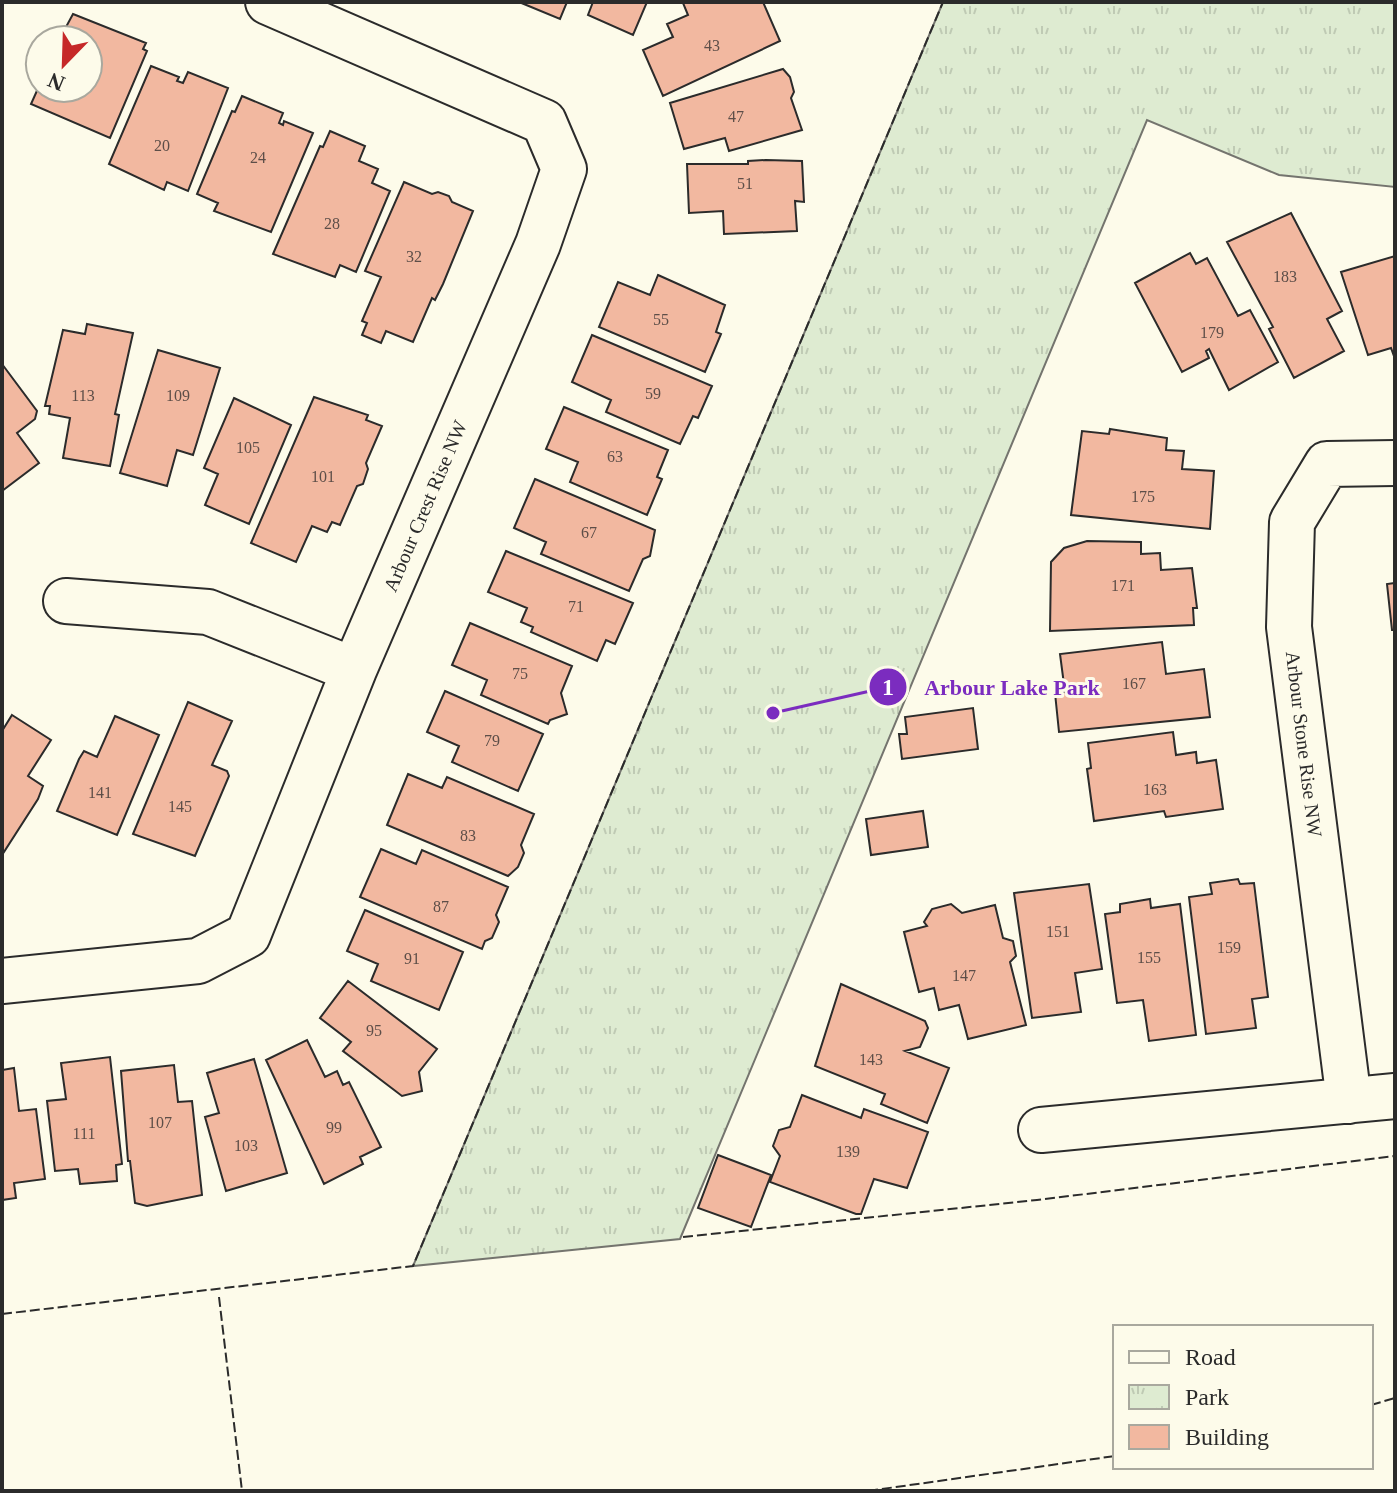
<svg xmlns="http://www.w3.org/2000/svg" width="1397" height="1493" viewBox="0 0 1397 1493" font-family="'Times New Roman',serif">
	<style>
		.park { fill: url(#park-tufts); stroke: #74746e; stroke-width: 2 }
		.building { fill: #f2b8a0; stroke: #2b2b2b; stroke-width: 2 }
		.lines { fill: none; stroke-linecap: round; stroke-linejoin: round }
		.minor-casing { stroke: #2b2b2b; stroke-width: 48 }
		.minor { stroke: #fdfbea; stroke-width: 44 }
		.fence { stroke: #2b2b2b; stroke-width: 2; stroke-dasharray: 10 4; stroke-linecap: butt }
		.labels { text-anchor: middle; stroke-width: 6; stroke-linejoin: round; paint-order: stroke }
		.number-label { font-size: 16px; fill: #5d4e48 }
		.street-label { font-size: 20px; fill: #2b2b2b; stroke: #fdfbea }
		.leader { fill: none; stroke: #7b2cbf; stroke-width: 3 }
		.callout-dot { fill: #7b2cbf; stroke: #fdfbea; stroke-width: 3 }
		.mark-label { font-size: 24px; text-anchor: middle; font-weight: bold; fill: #fff }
		.callout-label { font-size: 22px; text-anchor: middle; font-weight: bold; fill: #7b2cbf; stroke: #fdfbea; stroke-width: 6; stroke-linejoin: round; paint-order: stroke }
	</style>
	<defs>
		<pattern id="park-tufts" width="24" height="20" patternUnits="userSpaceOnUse" patternTransform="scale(2)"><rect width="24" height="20" fill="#deebd1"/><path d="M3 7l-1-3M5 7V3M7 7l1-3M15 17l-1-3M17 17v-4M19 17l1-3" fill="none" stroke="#bfcab4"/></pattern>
	</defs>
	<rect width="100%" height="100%" fill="#fdfbea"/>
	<path class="park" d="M943 2H1395V187L1279 175 1147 120 680 1239 413 1266Z"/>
	<path class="building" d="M519 2H567L560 19Z
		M593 2H647L633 35 588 15Z
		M687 2H763L780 41 663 96 643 50 673 37 667 24 688 15 683 3Z
		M73 14 146 43 143 49 147 51 110 138 31 104 40 84V88H88V40H59Z
		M151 66 179 77 177 81 183 83 188 72 228 88 188 191 167 182 164 190 109 164Z
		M783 69 790 77 794 92 791 98 802 130 729 151 725 138 684 149 670 103Z
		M242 96 283 113 279 123 283 125 284 121 313 133 271 232 214 211 218 203 197 194 232 111 235 112Z
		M330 131 365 146 359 161 378 169 372 183 390 191 356 272 340 265 335 277 273 254 320 146 323 147Z
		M766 160 802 161 804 202 795 201 797 231 724 234 723 211 689 213 687 164H748V161Z
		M404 182 432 194 438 192 449 196 452 202 473 211 443 284 435 300 432 298 413 342 386 331 381 343 362 335 367 323 362 321 381 277 365 271Z
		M1291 213 1342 311 1327 319 1344 351 1294 378 1269 329 1273 327 1227 242Z
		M1190 253 1196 264 1207 258 1238 316 1250 310 1278 362 1229 390 1209 349 1206 351 1209 358 1182 372 1135 283Z
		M1395 256V359L1391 348 1368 355 1341 272Z
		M658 275 725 305 716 332 721 334 705 372 599 327 618 282 650 295Z
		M87 324 133 333 115 414 119 415 110 466 63 458 70 418 49 414 50 406H45L63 330 85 334Z
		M592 335 712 386 698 418 693 416 680 444 606 412 611 400 572 382Z
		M158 350 220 368 193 455 177 450 167 486 120 473Z
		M2 364 37 411 35 419 17 433 39 463 2 491Z
		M314 397 368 415 366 420 382 426 366 463 368 469 363 484 357 486 340 525 332 522 327 532 312 526 296 562 251 543Z
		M234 398 291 425 249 524 205 505 218 474 204 468Z
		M564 407 668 450 657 477 662 479 647 515 570 482 578 462 546 449Z
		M1110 429 1167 438 1166 450 1184 451 1182 469 1214 471 1210 529 1071 515 1082 431 1109 434Z
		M535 479 655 530 650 556 643 559 629 591 541 554 546 542 514 528Z
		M1087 541 1141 542V554L1160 553 1161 570 1192 568 1197 608H1193L1194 625 1050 631 1051 562 1064 548Z
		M506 551 633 603 615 644 606 640 597 661 531 632 533 627 521 622 527 608 488 592Z
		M1395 583V630H1392L1387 584Z
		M470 623 572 666 561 693 567 714 550 720 548 724 481 695 487 680 452 665Z
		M1162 642 1166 674 1204 669 1210 717 1059 732 1055 693 1065 692 1060 654Z
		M445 691 543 734 518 791 452 762 459 746 427 732Z
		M188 702 232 721 212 765 227 771 229 776 195 856 133 834Z
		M973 708 978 749 902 759 899 734H907L905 717Z
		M12 715 51 740 28 776 43 786 38 799 2 855V731Z
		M115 716 159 735 117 835 57 811 79 759 84 751 97 757Z
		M1173 732 1176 755 1196 752 1197 763 1216 760 1223 809 1166 817 1164 811 1094 821 1087 769 1091 768 1088 743Z
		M408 774 442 788 447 777 534 814 521 845 524 853 518 867 508 876 387 825Z
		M923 811 928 847 871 855 866 819Z
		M381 849 416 864 422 850 508 887 496 915 499 922 492 938 485 941 482 949 360 897Z
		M1238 879 1240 884 1254 883 1268 997 1252 999 1256 1028 1206 1034 1189 897 1212 894 1210 883Z
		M1089 884 1102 969 1075 973 1081 1012 1032 1018 1014 893Z
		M1150 899 1151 908 1180 904 1196 1035 1149 1041 1143 1000 1117 1003 1105 914 1120 912V904Z
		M951 904 962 913 995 905 1003 938 1013 941 1016 956 1010 962 1026 1025 968 1039 959 1005 939 1010 934 988 919 992 904 932 927 926 924 922 932 909Z
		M365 910 463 952 439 1010 371 981 378 964 347 951Z
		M348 981 437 1049 419 1072 422 1091 402 1096 343 1051 351 1042 320 1018Z
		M841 984 925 1021 928 1028 920 1047 905 1051 949 1068 927 1123 881 1104 885 1094 815 1066Z
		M307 1040 325 1077 337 1071 343 1085 349 1082 381 1147 360 1157 363 1164 324 1184 266 1060Z
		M110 1057 122 1164 116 1165 117 1181 80 1184 78 1169 55 1171 47 1101 66 1099 61 1063Z
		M254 1059 287 1173 226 1191 205 1117 219 1113 207 1073Z
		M174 1065 178 1102 192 1101 202 1195 147 1206 135 1203 130 1161H128L121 1071Z
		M14 1068 19 1111 36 1109 45 1179 14 1183 16 1198 2 1200V1070Z
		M802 1095 861 1118 864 1109 928 1132 907 1188 874 1179 861 1214H856L770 1182 780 1156 773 1146 779 1130 790 1127Z
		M718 1155 771 1175 751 1227 698 1208Z"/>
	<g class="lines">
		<defs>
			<path id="minor" d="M66 601 208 612 354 670
				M2 981 198 961 248 935 354 670 538 244 564 169 544 122 268 2
				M1349 1101 1289 627 1292 522 1327 464 1395 463
				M1041 1130 1395 1096"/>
		</defs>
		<use href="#minor" class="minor-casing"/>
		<use href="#minor" class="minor"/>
		<path class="fence" d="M683 1237 1037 1200 1395 1156
			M219 1297 242 1491
			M2 1314 413 1266 943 2
			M1371 1405 1395 1398
			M868 1491 1115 1456"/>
	</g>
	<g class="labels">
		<g class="number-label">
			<text x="712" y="51">43</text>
			<text x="736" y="122">47</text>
			<text x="162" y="151">20</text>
			<text x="258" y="163">24</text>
			<text x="745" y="189">51</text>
			<text x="332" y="229">28</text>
			<text x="414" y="262">32</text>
			<text x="1285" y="282">183</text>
			<text x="661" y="325">55</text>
			<text x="1212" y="338">179</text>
			<text x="653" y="399">59</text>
			<text x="83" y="401">113</text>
			<text x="178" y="401">109</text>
			<text x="248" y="453">105</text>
			<text x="615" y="462">63</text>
			<text x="323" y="482">101</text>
			<text x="1143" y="502">175</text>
			<text x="589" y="538">67</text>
			<text x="1123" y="591">171</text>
			<text x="576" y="612">71</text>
			<text x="520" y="679">75</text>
			<text x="1134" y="689">167</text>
			<text x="492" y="746">79</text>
			<text x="1155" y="795">163</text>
			<text x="100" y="798">141</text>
			<text x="180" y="812">145</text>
			<text x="468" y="841">83</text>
			<text x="441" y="912">87</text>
			<text x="1058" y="937">151</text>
			<text x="1229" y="953">159</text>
			<text x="1149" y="963">155</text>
			<text x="412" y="964">91</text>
			<text x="964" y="981">147</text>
			<text x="374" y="1036">95</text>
			<text x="871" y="1065">143</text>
			<text x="160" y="1128">107</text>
			<text x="334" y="1133">99</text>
			<text x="84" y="1139">111</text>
			<text x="246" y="1151">103</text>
			<text x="848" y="1157">139</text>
		</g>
		<g class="street-label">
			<text transform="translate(425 506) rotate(-67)" y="7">Arbour Crest Rise NW</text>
			<text transform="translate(1304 744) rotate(83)" y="7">Arbour Stone Rise NW</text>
		</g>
	</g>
	<path class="leader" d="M773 713L888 687"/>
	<g class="callout-dot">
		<circle cx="773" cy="713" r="8"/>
		<circle cx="888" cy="687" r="20"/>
	</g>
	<g class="mark-label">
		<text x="888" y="695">1</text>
	</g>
	<g class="callout-label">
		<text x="1012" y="695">Arbour Lake Park</text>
	</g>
	<rect width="1397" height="1493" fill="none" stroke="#2b2b2b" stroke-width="8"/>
	<rect x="1113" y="1325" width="260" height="144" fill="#fdfbea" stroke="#a9a89e" stroke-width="2"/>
	<rect x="1129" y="1351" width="40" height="12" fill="#fdfbea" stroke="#a9a89e" stroke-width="2"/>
	<text x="1185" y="1365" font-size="24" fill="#2b2b2b">Road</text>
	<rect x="1129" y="1385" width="40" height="24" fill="url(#park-tufts)" stroke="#a9a89e" stroke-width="2"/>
	<text x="1185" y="1405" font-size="24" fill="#2b2b2b">Park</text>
	<rect x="1129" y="1425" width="40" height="24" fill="#f2b8a0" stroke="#a9a89e" stroke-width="2"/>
	<text x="1185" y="1445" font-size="24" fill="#2b2b2b">Building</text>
	<g transform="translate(64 64) rotate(203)"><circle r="38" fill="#fdfbea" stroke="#a9a89e" stroke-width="2"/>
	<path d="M0-6L14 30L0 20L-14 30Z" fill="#c62828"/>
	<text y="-12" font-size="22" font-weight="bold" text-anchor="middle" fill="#2b2b2b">N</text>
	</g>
</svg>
